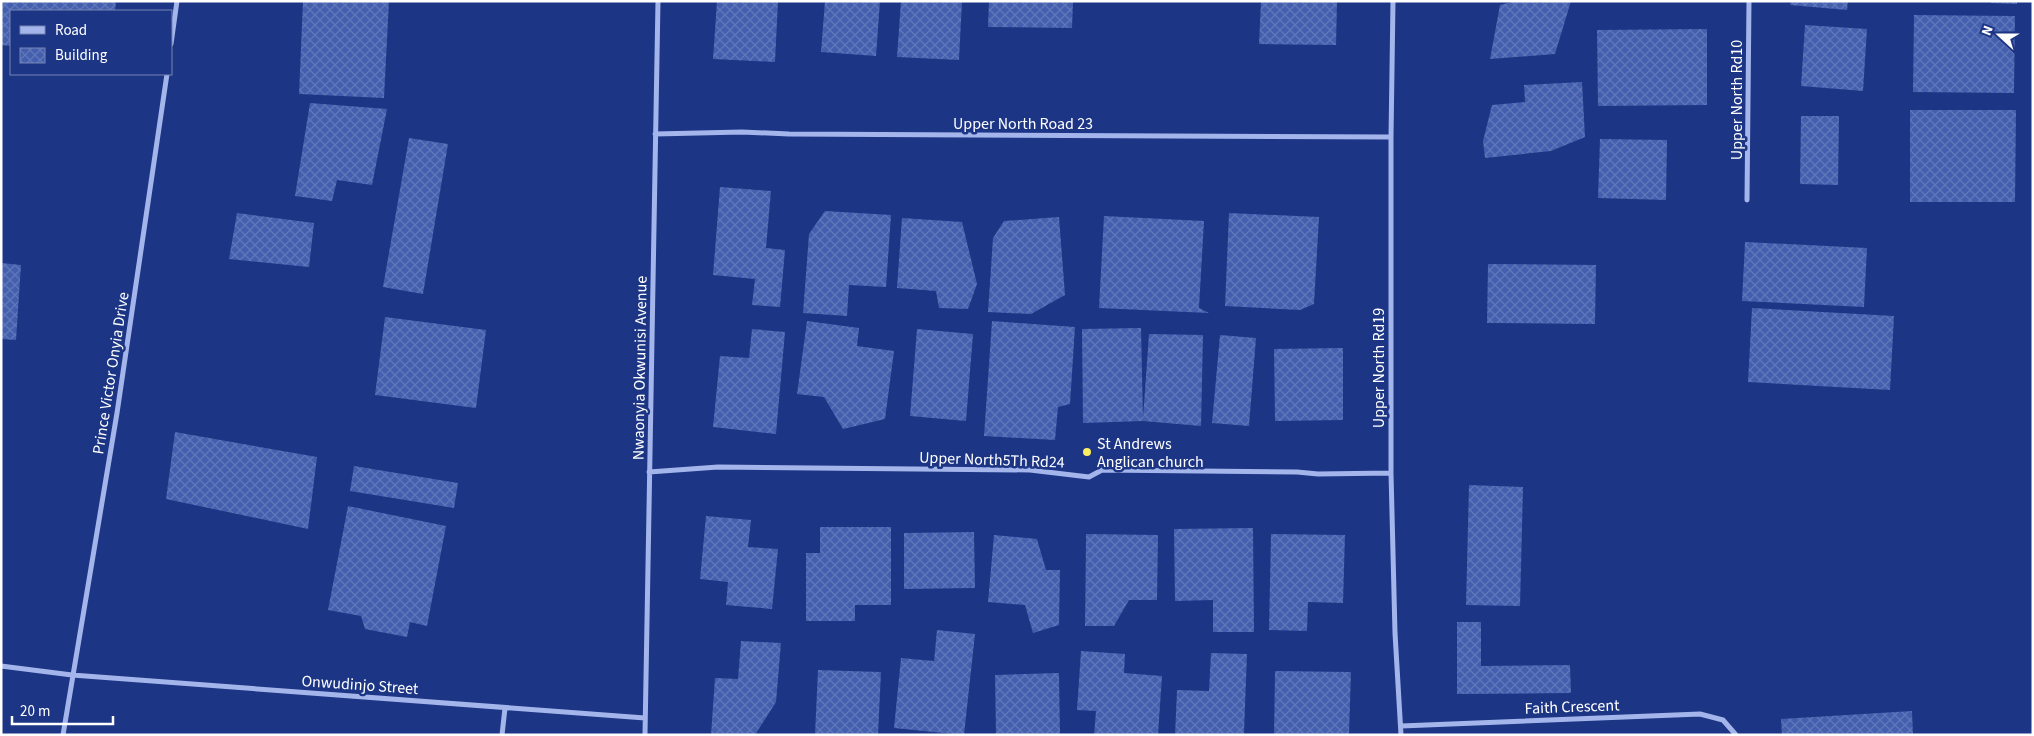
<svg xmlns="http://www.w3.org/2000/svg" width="2034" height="736" viewBox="0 0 2034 736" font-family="'Source Sans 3',sans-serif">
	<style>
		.building { fill: url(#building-cross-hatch) }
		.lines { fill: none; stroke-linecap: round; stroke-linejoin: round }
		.street { stroke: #a3b5eb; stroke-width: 5 }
		.poi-dot { fill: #fbed61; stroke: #1c3585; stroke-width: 2 }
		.labels { text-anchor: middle; stroke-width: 5; stroke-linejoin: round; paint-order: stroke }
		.street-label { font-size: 16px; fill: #fff; stroke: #1c3585 }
		.poi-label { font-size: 16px; fill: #fff; stroke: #1c3585; text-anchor: start }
	</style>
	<defs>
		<pattern id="building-cross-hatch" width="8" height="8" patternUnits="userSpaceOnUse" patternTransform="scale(1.25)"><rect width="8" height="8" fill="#445fae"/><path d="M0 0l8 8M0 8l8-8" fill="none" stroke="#6077ba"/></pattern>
	</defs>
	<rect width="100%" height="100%" fill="#1c3585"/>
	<path class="building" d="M1 1H116L115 11H11V46L1 45Z
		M303 1H389L384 98 299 94Z
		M717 1H778L775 62 713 59Z
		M825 1H880L876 56 821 52Z
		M901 1H962L959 60 897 57Z
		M989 1H1073L1072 28 988 27Z
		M1261 1H1337L1336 45 1259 44Z
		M1516 1H1571L1555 54 1490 59 1500 5Z
		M1791 1H1848L1847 10 1790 5Z
		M1991 1H2017V4L1991 3Z
		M1914 15 2015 16 2014 93 1913 92Z
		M1805 25 1867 29 1863 91 1801 86Z
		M1707 29V105L1598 106 1597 30Z
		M1582 82 1585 137 1551 151 1485 158 1483 141 1492 105 1525 102 1524 85Z
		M310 103 387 109 372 185 337 180 332 201 295 196Z
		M1910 110H2016L2015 202H1910Z
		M1801 116H1839L1838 185 1800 184Z
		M409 138 448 144 423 294 383 287Z
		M1600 139 1667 140 1666 200 1598 198Z
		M720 187 771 191 766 248 785 250 780 307 752 305 755 279 713 275Z
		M825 211 891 215 886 287 849 285 847 316 803 313 809 234Z
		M237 213 314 223 309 267 229 259Z
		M1229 213 1319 217 1314 304 1300 310 1225 306Z
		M1104 216 1204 221 1199 308 1209 313 1099 308Z
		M1059 217 1065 295 1031 314 988 312 993 238 1004 221Z
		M902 218 962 222 977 284 968 309 939 308 936 291 897 288Z
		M1745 242 1867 248 1864 307 1742 301Z
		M1 263 21 265 16 340 1 339Z
		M1488 264 1596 265 1595 324 1487 323Z
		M1752 308 1894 316 1890 390 1748 382Z
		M385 317 486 330 476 408 375 395Z
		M807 321 859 328 857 346 894 351 885 419 843 429 824 397 797 394Z
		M992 321 1075 327 1070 404 1058 407 1055 440 984 436Z
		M1141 328 1143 418 1149 334 1203 335 1201 426 1143 421 1083 423 1082 329Z
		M752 329 785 332 776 434 713 427 720 356 749 358Z
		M917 329 973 334 966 421 910 416Z
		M1220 335 1256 338 1249 426 1212 423Z
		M1343 348V420L1275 421 1274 349Z
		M175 432 317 457 308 529 166 499Z
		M354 466 458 483 454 508 350 491Z
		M1469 485 1523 487 1520 606 1466 605Z
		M348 506 446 526 427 626 410 622 407 637 365 629 361 616 328 610Z
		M706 516 751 520 748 547 778 549 772 609 726 605 728 582 700 579Z
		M820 527H891V605H855V621H806V553H820Z
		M1253 528 1254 632H1213V600L1175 601 1174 529Z
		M974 532 975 588 904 589V533Z
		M1086 534 1158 535 1157 600H1129L1114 626H1085Z
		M1271 534 1345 535 1343 603 1308 602 1307 631 1269 630Z
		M994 535 1037 539 1046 570H1060L1059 625 1033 633 1025 605 988 602Z
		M1457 622H1481V666L1570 665 1571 693 1457 694Z
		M937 630 975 634 964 735 894 728 901 658 934 661Z
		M741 641 781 643 776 702 755 735H711L715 678 738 679Z
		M1081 651 1125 654 1124 673 1162 676 1158 735H1094L1096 711 1077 710Z
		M1211 653 1247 654 1244 733 1243 735H1175L1177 690 1209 691Z
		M818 670 881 672 878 735 815 734Z
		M1275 671 1351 672 1349 735H1274Z
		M1059 673 1060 735H996L995 675Z
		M1912 711 1913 735H1782L1781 719Z"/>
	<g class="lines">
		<path class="street" d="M1393 1 1391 137V473L1395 633 1401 735
			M171 44 177 1
			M655 134 742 132 789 134 1391 137
			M1747 200 1749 1
			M649 472 718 467 1030 470 1089 477 1102 470 1297 472 1318 474 1391 473
			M1 666 72 675 645 718
			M1401 726 1700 714 1723 720 1736 735
			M63 735 117 413 167 74
			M502 735 505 708
			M645 735 658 1"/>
	</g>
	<circle class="poi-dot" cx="1087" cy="452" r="5"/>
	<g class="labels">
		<g class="street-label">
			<text transform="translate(1736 100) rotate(-90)" y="6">Upper North Rd10</text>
			<text x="1023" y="129">Upper North Road 23</text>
			<text transform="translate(639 368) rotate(-89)" y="6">Nwaonyia Okwunisi Avenue</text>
			<text transform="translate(1378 368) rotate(-90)" y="6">Upper North Rd19</text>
			<text transform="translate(110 373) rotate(-81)" y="6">Prince Victor Onyia Drive</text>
			<text transform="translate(992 459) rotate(2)" y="6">Upper North5Th Rd24</text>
			<text transform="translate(360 684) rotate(4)" y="6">Onwudinjo Street</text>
			<text transform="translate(1572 706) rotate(-2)" y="6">Faith Crescent</text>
		</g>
		<g class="poi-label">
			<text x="1097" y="449">St Andrews<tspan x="1097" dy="18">Anglican church</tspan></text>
		</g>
	</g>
	<rect width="2034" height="736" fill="none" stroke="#ffffff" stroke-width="5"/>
	<rect x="10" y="10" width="162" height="65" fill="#1c3585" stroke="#7786b6"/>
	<rect x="20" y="26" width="25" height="8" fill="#a3b5eb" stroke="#7786b6"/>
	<text x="55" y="35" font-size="15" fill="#ffffff">Road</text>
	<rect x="20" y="48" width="25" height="15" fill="url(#building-cross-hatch)" stroke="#7786b6"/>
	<text x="55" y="60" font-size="15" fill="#ffffff">Building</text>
	<g transform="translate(1999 35) rotate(291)" stroke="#1c3585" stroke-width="4" paint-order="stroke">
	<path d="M0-4L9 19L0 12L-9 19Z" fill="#ffffff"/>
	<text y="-8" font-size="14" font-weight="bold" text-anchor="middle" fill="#ffffff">N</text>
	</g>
	<path d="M12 716v8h101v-8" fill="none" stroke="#ffffff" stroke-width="2.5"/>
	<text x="20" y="716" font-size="15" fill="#ffffff" stroke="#1c3585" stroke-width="4" paint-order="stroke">20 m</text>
</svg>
